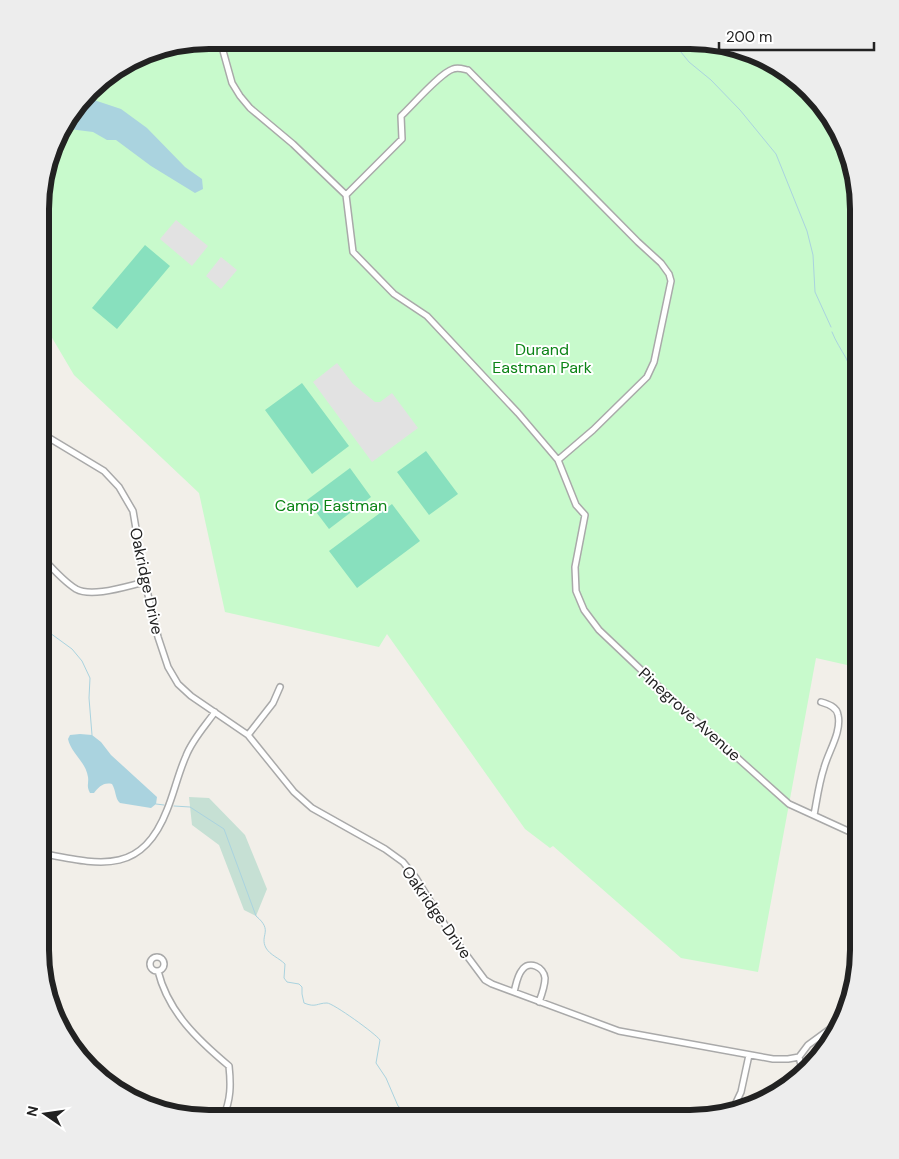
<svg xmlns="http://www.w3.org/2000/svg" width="899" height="1159" viewBox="0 0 899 1159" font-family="'DM Sans',sans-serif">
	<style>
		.wetland { fill: #c6e0d4 }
		.park { fill: #c8facc }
		.pitch { fill: #88e0be }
		.parking { fill: #e2e2e2 }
		.water { fill: #aad3df }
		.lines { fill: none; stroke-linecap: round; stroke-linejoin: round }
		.stream { stroke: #aad3df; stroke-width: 1 }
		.minor-casing { stroke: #a9a9a9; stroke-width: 8 }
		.minor { stroke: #fff; stroke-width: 5 }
		.labels { text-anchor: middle; stroke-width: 4; stroke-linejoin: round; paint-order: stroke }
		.park-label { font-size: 16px; fill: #0c8416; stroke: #fff }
		.street-label { font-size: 16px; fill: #222; stroke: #fff }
		.rim { fill: none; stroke: #222; stroke-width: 6 }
	</style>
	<rect width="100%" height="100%" fill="#f2efe9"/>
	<path class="wetland" d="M189 797 209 798 245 835 267 889 256 916 244 910 219 845 192 825Z"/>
	<path class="park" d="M209 40 712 41 793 75 841 134 859 209V654L856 667 816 658 758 972 681 958 553 846 550 848 525 829 387 634 379 647 225 612 199 493 74 375 41 319V187L63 125 98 82 154 49Z"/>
	<path class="pitch" d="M145 245 170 266 117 329 92 308Z
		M302 383 349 446 312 474 265 410Z
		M426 451 458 494 429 515 397 472Z
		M350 468 371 497 329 529 307 500Z
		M392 504 420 541 357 588 329 551Z"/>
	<path class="parking" d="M176 220 208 246 192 266 160 239Z
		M221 257 237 270 221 289 206 276Z
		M337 363 353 384 375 402H380L392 393 418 428 372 462 313 382Z"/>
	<path class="water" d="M85 97 121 109 147 128 185 167 202 179 203 189 195 193 151 166 116 140H107L93 132 61 128Z
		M80 734 92 735 101 742 111 755 157 797 156 804 151 808 120 803C115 799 116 790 112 784 103 782 99 787 94 793H90C86 786 89 783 88 777 86 762 71 753 68 739L70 735Z"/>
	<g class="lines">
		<path class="stream" d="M672 41 689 62 711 80 740 110 776 154 807 231 813 255 815 292 831 327
			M832 332C836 342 841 349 846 358 850 366 850 375 856 385
			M41 623 50 633 72 649 82 661 90 678 89 698 92 735
			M156 804 164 805
			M174 806 190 807 224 829 256 916C274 931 259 935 266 948 270 955 279 958 285 964L284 978 287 982 299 984 302 987V994L304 1003C316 1008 317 1003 327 1003 333 1003 376 1034 380 1040L376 1063 386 1078 398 1106 412 1118"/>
		<defs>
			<path id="minor" d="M220 40 232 83 240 96 250 108 293 144 346 195 353 252 394 294 427 316 518 413 558 460 576 505 585 515 575 567 576 591 584 610 599 630 675 702 789 804 859 836
				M346 195 402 139 401 116C412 106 440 73 453 69 458 67 463 69 468 70L638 242 661 263 669 274 671 281 654 362 647 377 593 430 558 460
				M41 433 104 471 119 487 133 511 145 582 158 637 168 667 178 684 191 696 248 735 294 792 312 808 385 849 403 862 416 878 450 933 485 980 492 984 619 1031 773 1059H788L799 1057 808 1045 838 1023
				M41 556C51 567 63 581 76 589 92 598 127 586 145 582
				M40 716 43 683 41 670
				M248 735 273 703 280 687
				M814 815C817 799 819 783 824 768 828 752 842 732 838 715 837 707 828 704 821 702
				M40 853C98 864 141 877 167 810 174 793 178 774 186 756 192 740 205 726 215 712
				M150 964a7 7 0 1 1 14 0a7 7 0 1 1-14 0Z
				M158 971C168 1012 198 1040 229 1066 231 1085 231 1099 223 1118
				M514 992C516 985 517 976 522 970 529 960 544 967 545 978 545 986 542 994 539 1002
				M799 1057 802 1069
				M110 1084 137 1099
				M733 1109 741 1092 749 1055"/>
		</defs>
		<use href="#minor" class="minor-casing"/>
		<use href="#minor" class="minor"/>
	</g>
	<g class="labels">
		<g class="park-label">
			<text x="542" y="355">Durand<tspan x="542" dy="18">Eastman Park</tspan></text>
			<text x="331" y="511">Camp Eastman</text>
		</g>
		<g class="street-label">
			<text transform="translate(147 581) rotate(78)" y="6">Oakridge Drive</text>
			<text transform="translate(690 714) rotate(42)" y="6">Pinegrove Avenue</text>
			<text transform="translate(437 912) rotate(55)" y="6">Oakridge Drive</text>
		</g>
	</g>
	<path d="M0 0H899V1159H0ZM209 49H690A160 160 0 0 1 850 209V950A160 160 0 0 1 690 1110H209A160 160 0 0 1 49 950V209A160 160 0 0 1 209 49Z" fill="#ededed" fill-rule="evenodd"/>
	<path class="rim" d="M209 49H690A160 160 0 0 1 850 209V950A160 160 0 0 1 690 1110H209A160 160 0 0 1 49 950V209A160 160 0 0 1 209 49Z"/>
	<g transform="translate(45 1114) rotate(283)" stroke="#ffffff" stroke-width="4" paint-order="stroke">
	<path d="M0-4L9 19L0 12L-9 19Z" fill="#222222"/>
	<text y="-8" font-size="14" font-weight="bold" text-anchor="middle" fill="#222222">N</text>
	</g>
	<path d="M719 42v8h155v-8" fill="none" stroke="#222222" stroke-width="2.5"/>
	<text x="726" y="42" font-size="15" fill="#222222" stroke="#ffffff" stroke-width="4" paint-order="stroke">200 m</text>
</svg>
